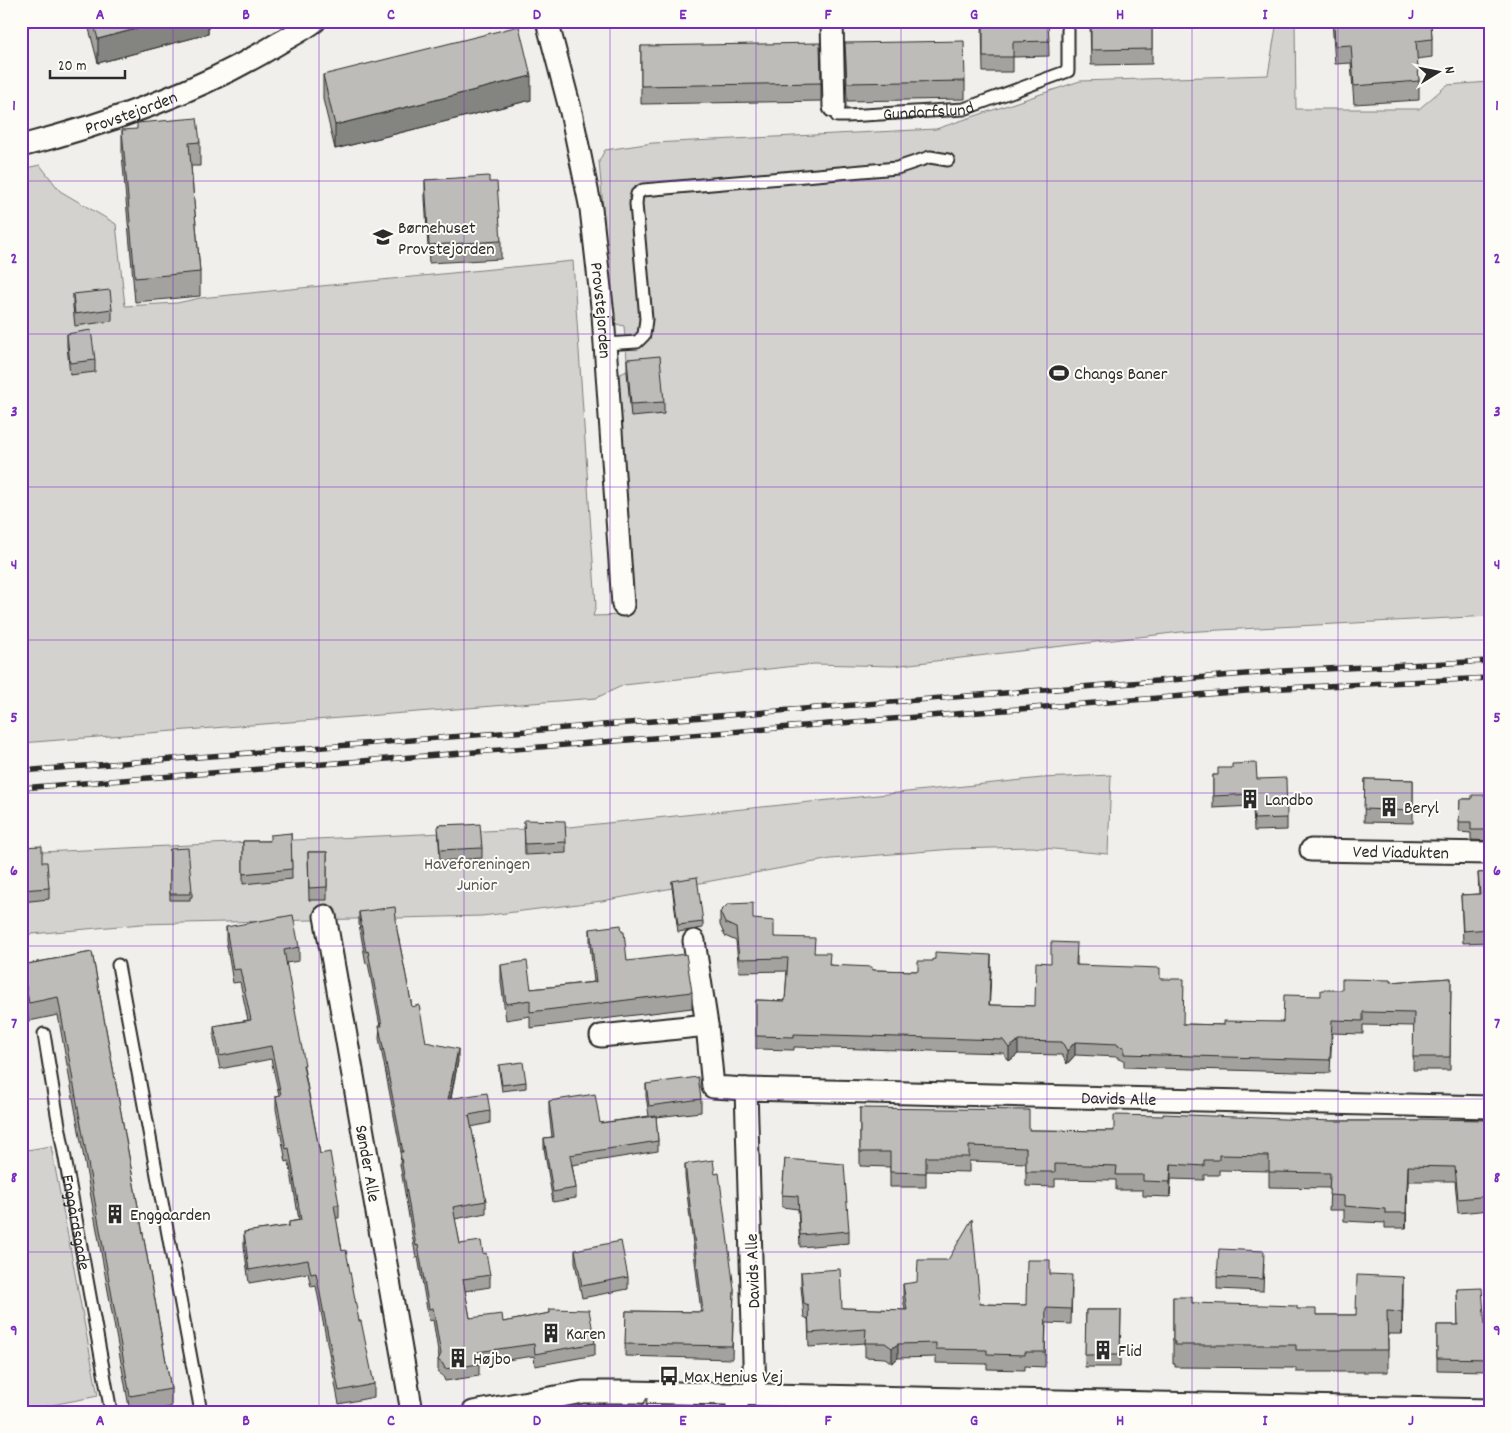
<svg xmlns="http://www.w3.org/2000/svg" width="1511" height="1433" viewBox="0 0 1511 1433" font-family="Dekko,sans-serif">
	<style>
		.green { fill: #d3d2cf; stroke: #7f7e7d }
		.lines { fill: none; stroke-linecap: round; stroke-linejoin: round }
		.service-casing { stroke: #2b2b2b; stroke-width: 15 }
		.minor-casing { stroke: #2b2b2b; stroke-width: 25 }
		.service { stroke: #fdfcf7; stroke-width: 11 }
		.minor { stroke: #fdfcf7; stroke-width: 21 }
		.rail-casing { stroke: #2b2b2b; stroke-width: 5.5 }
		.rail { stroke: #fdfcf7; stroke-width: 4; stroke-dasharray: 11; stroke-linecap: butt }
		.wall { fill: #a3a29e; stroke: #2b2b2b }
		.shaded-wall { fill: #848481; stroke: #2b2b2b }
		.building { fill: #bdbcb8; stroke: #2b2b2b }
		.grid { fill: none; stroke: #7b2cbf; stroke-width: 1; stroke-opacity: 0.55 }
		.labels { text-anchor: middle; stroke-width: 4; stroke-linejoin: round; paint-order: stroke }
		.street-label { font-size: 18px; fill: #2b2b2b; stroke: #fdfcf7 }
		.poi-label { font-size: 18px; fill: #2b2b2b; stroke: #fdfcf7; text-anchor: start }
		.park-label { font-size: 18px; fill: #555554; stroke: #fdfcf7 }
		.neatline { fill: none; stroke: #7b2cbf; stroke-width: 2 }
		.grid-label { font-size: 16px; text-anchor: middle; font-weight: bold; fill: #7b2cbf }
	</style>
	<rect width="100%" height="100%" fill="#f0efeb"/>
	<filter id="ink" filterUnits="userSpaceOnUse"><feTurbulence type="fractalNoise" baseFrequency=".02" numOctaves="2"/><feDisplacementMap in="SourceGraphic" scale="10" xChannelSelector="R" yChannelSelector="G"/><feConvolveMatrix kernelMatrix="1 2 1 2 8 2 1 2 1" color-interpolation-filters="sRGB"/></filter>
	<g filter="url(#ink)">
		<path class="green" d="M1277 21H1295L1296 109H1419L1447 85 1490 82V616L1181 632 893 666 814 664 624 685 596 698 21 743V169L40 165 60 191 116 224 125 306 177 303 200 298 573 261 596 606 593 616 628 615 629 602 616 376 627 371 631 416H632L624 326 613 323 599 161 605 150 653 143 936 129 1080 81 1268 75Z
			M1111 775 1108 854 1032 847 953 849 831 859 602 901 482 916 141 924 21 935V853L569 827 1042 778Z
			M51 1146 98 1396 21 1411V1151Z"/>
		<g class="lines">
			<defs>
				<g id="service">
					<path id="s1" d="M834 107 837 116H847L964 109 1068 71V30"/>
					<path d="M605 344 637 342 644 335 646 319 636 204 637 194 643 190 897 168 930 157 948 160"/>
					<path d="M118 965 201 1412"/>
					<path id="s2" d="M44 1034 57 1114 111 1412"/>
				</g>
				<g id="minor">
					<path id="s3" d="M547 21 571 112 591 209 603 315 623 605"/>
					<path d="M832 21 834 107"/>
					<path id="s4" d="M21 146C111 123 199 92 279 43 291 36 303 30 315 21"/>
					<path id="s5" d="M1311 850 1490 853"/>
					<path id="s6" d="M325 916 412 1412"/>
					<path d="M694 941 707 1025 713 1087 746 1089"/>
					<path d="M601 1036 707 1025"/>
					<path d="M737 1393V1412"/>
					<path id="s7" d="M755 1394 746 1089 1490 1107"/>
					<path d="M473 1412 583 1392H630L1490 1410"/>
				</g>
			</defs>
			<use href="#service" class="service-casing"/>
			<use href="#minor" class="minor-casing"/>
			<use href="#service" class="service"/>
			<use href="#minor" class="minor"/>
			<defs>
				<path id="rail" d="M21 771 1283 671 1490 661
					M21 788 1284 688 1490 678"/>
			</defs>
			<use href="#rail" class="rail-casing"/>
			<use href="#rail" class="rail"/>
		</g>
		<path class="wall" d="M87 21H208V34L98 63Z
			M982 21H1048L1049 56 1013 57V72H983Z
			M1090 21H1152V64L1091 65Z
			M1332 21H1431L1432 39V57L1417 59 1419 81V100L1354 104 1351 63 1335 64Z
			M845 43 965 81V99L847 101Z
			M641 46 821 83V101L641 104Z
			M323 75 531 100 335 149 323 99Z
			M122 130 200 142V166H191L200 272V296L135 302 122 154Z
			M425 180 489 182 501 241V259L429 263 425 198Z
			M73 294 112 309V321L75 326 73 307Z
			M67 334 95 360V372L70 375 67 346Z
			M627 359 664 402V414L631 417 627 371Z
			M1213 775 1257 779 1287 818V830L1254 831 1253 806 1213 808Z
			M1365 779 1413 780V823L1364 822Z
			M1490 795V841L1471 840V833L1459 832 1460 799H1472Z
			M524 820 566 842V853L525 855Z
			M438 825H466L482 848V858L440 861Z
			M291 833 292 879 243 884V841H270Z
			M21 847 42 862 49 888V899L21 902Z
			M170 849 192 891V897H190V900H170Z
			M308 852H327V900H309Z
			M1490 872V942L1463 943 1461 895 1479 894 1478 873Z
			M672 881 703 922V928L678 932 672 887Z
			M359 912 397 930 412 1007 426 1042 458 1061 451 1099 490 1111V1123L471 1127 486 1201V1213L455 1219 460 1244 483 1254 490 1275V1287L465 1291 470 1318 503 1322 550 1313V1309L595 1343V1355L535 1366 534 1356 479 1364V1376L445 1381 443 1376 438 1372V1360L439 1357 433 1320 429 1321 418 1257 416 1258 400 1164 401 1152 379 1038 380 1026 368 963 366 964 359 924Z
			M720 912 753 919 774 937 815 953 830 965 872 970 918 971 991 968 989 1005 1035 1006 1051 963 1077 956V965L1160 979 1183 1024 1224 1025 1283 1022 1321 996 1342 990 1390 982 1451 978 1450 1070H1413L1414 1026 1363 1025V1034L1332 1033 1330 1073 1124 1067V1060L1118 1059V1057L1075 1055 1067 1064 1062 1055 1018 1054 1009 1061 1003 1053 794 1047V1050L756 1049V1000L785 1001 787 971 739 972 736 941 725 936 720 925Z
			M226 927 299 947V961L286 963 305 1073 320 1154 339 1205V1218H336L342 1251 374 1384V1397L339 1404 316 1286 311 1287 308 1273 249 1283 244 1246V1232L289 1226V1222L299 1220 289 1161 286 1162 276 1109V1096L279 1095 271 1059 220 1069 214 1039V1026L248 1020 240 982 233 983 226 940Z
			M590 929 627 961 692 992V1008L530 1028V1016L506 1020 501 982V965L531 989 594 982 590 945Z
			M92 952 171 1389V1407L144 1412H130L58 1015 29 1021 22 983V965Z
			M499 1065 526 1082V1088L502 1091 499 1071Z
			M646 1084 701 1099V1112L656 1117 658 1141V1151L572 1165 576 1188V1198L553 1202 544 1148V1138L552 1137 549 1111V1101L600 1123 649 1116 646 1096Z
			M860 1108 1029 1130 1114 1131 1332 1121H1419L1490 1120V1210L1458 1213 1455 1181H1408L1406 1228H1385V1223L1344 1221V1210H1329L1330 1188 1269 1187V1171L1219 1170V1175H1204V1180L1171 1179 1170 1197 1143 1196V1190H1116V1180L1055 1179V1187L1026 1186V1163L969 1161V1172L926 1171V1187H890V1167L860 1166Z
			M785 1159 849 1231V1243L800 1247 798 1209 782 1207V1195Z
			M685 1164 715 1174 734 1289 732 1359 625 1356 626 1311 701 1312 685 1176Z
			M575 1250 628 1277V1289L582 1298 575 1262Z
			M1264 1264 1263 1291 1217 1289V1277Z
			M801 1272 842 1308 905 1310 903 1298V1284L980 1304 1026 1305 1050 1274 1072 1289 1071 1324 1046 1323 1045 1367 1025 1366V1370L987 1369V1364L936 1363V1357L898 1358 892 1363 885 1358 865 1357V1343L809 1347 808 1319 804 1317 801 1287Z
			M1457 1289 1485 1326H1490V1371L1437 1370V1325H1458Z
			M1173 1297 1192 1303 1297 1309 1316 1315H1356L1403 1299 1402 1334H1388V1372H1296V1368L1175 1367V1364H1173Z
			M1086 1310H1121L1120 1367H1085Z"/>
		<path class="shaded-wall" d="M21 21H31V26L21 28Z
			M166 21H208V34L98 63V39Z
			M22 59V83H21V60Z
			M531 76V100L335 149V125Z
			M991 955V968L989 1018V1005Z
			M1018 1041V1054L1009 1061V1048Z
			M1075 1042V1055L1067 1064V1051Z
			M458 1049V1061L448 1111V1099Z
			M1171 1164V1179L1170 1197V1182Z
			M1408 1166V1181L1406 1228V1213Z
			M1403 1277V1299L1402 1334V1312Z
			M898 1344V1358L892 1363V1348Z"/>
		<path class="building" d="M93 21H166L98 39Z
			M983 21H1048L1049 41 1013 42V57H983Z
			M1091 21H1152V49L1091 50Z
			M1334 21H1431L1432 39 1416 41 1419 81 1354 86 1351 45 1335 46Z
			M519 26 531 76 335 125 323 75Z
			M964 41 965 81 847 83 845 43Z
			M820 43 821 83 641 86V46Z
			M197 118 200 142 189 143 200 272 135 278 122 130 137 129V123Z
			M489 176V182H497L501 241 429 245 425 180Z
			M110 290 112 309 75 314 73 294Z
			M91 330 95 360 70 363 67 334Z
			M660 356 664 402 631 404 627 359Z
			M1256 763 1257 779 1286 778 1287 818 1254 819 1253 794 1213 796V775H1218V768H1232V764Z
			M1365 779 1413 780V811L1364 809Z
			M1472 795H1490V830H1471V822H1459L1460 799H1472Z
			M524 820 565 821 566 842 525 844Z
			M466 824V825L480 824 482 848 440 850 438 825Z
			M291 833 292 869 243 874V841H270V835Z
			M42 846V862H47L49 888 21 890V847Z
			M188 848 192 891H190V894H170V849Z
			M308 852H327V887L309 888Z
			M1490 872V929L1463 931 1461 895 1480 894 1478 873Z
			M697 877 703 922 678 925 672 881Z
			M753 903V919L774 921V937L815 938 814 953H830L829 965 872 967V970L918 971V961H933V959H935V952L991 955 989 1005 1035 1006 1036 962 1051 963V942L1077 943 1076 965 1160 968V979H1184L1183 1024 1224 1025V1021L1283 1022 1284 995 1321 996V990H1342V979L1390 980V982L1451 978 1450 1057H1413L1414 1013 1363 1012V1021L1332 1020 1330 1060 1124 1054V1047L1118 1046V1044L1075 1042 1067 1051 1062 1042 1018 1041 1009 1048 1003 1040 794 1034V1037L756 1036V1000L785 1001 788 958 739 959 736 928 725 923 720 912 728 904Z
			M395 907 397 930 412 1007 419 1005 426 1042 458 1049 448 1099 487 1093 490 1111 469 1115 486 1201 453 1207 460 1244 481 1241 483 1254 486 1253 490 1275 463 1279 470 1318 502 1314 503 1322 550 1313V1309L589 1310 595 1343 535 1354 534 1344 477 1352 479 1364 445 1369 443 1364 438 1360 441 1354 433 1308 429 1309 418 1245 416 1246 400 1152H403L379 1026H382L368 951 366 952 359 912Z
			M293 915 299 947 284 950 305 1065H303L320 1154 330 1152 339 1205H334L342 1251 346 1250 359 1321H361L374 1384 339 1391 316 1273 311 1274 308 1260 249 1270 244 1232 289 1226V1222L301 1220 289 1148 286 1149 276 1096 281 1095 271 1046 220 1056 214 1026 251 1020 240 969 233 970 226 927Z
			M621 925 622 932H624L627 961 686 954 692 992 530 1012V1000L506 1004 501 965 527 961 531 989 596 982 590 929Z
			M92 952 171 1389 130 1396 58 997 29 1003 22 965Z
			M523 1062 526 1082 502 1085 499 1065Z
			M698 1077 701 1099 649 1106 646 1084Z
			M595 1094 600 1123 656 1116 658 1141 570 1155 576 1188 553 1192 544 1138 554 1137 549 1101Z
			M860 1108 1029 1110V1130L1114 1131V1115L1163 1116V1114L1332 1121H1419L1420 1119 1490 1120V1196L1458 1199 1455 1167 1408 1166 1406 1213H1385V1209L1344 1206V1196L1329 1195 1330 1173 1269 1172V1156L1219 1155V1160H1204V1166L1171 1164 1170 1182 1143 1181V1175H1116L1117 1166 1055 1164V1172H1026V1148L969 1146V1157H926V1173L890 1172V1152H860Z
			M785 1159 844 1164 849 1231 800 1235 798 1196 782 1195Z
			M713 1160 715 1174 719 1173 734 1289 732 1346 625 1344 626 1311 703 1312 685 1164Z
			M972 1219 980 1304 1026 1305 1027 1260H1050V1274L1072 1275 1071 1309 1046 1308 1045 1352H1025V1355L987 1354V1350L936 1349V1343L898 1344 892 1348 885 1343H865L866 1329 809 1333 808 1305 804 1303 801 1272 840 1269 842 1308 907 1310 903 1284 917 1282 918 1260H948Z
			M621 1241 628 1277 582 1286 575 1250Z
			M1219 1249 1264 1251 1263 1279 1217 1277Z
			M1357 1275 1403 1277 1402 1312 1387 1311 1388 1350H1296V1345H1175V1342L1173 1341V1297H1192V1303L1297 1306V1309H1316V1315H1356Z
			M1482 1288 1485 1326H1490V1359L1437 1358V1325H1458L1457 1289Z
			M1086 1310H1121L1120 1355H1085Z
			M647 1398 646 1412H638Z
			M824 1410V1412H784Z
			M1209 1410V1412H1194Z"/>
	</g>
	<path class="grid" d="M173 21V1412M319 21V1412M464 21V1412M610 21V1412M756 21V1412M901 21V1412M1047 21V1412M1192 21V1412M1338 21V1412M21 181H1490M21 334H1490M21 487H1490M21 640H1490M21 793H1490M21 946H1490M21 1099H1490M21 1252H1490"/>
	<defs>
		<symbol id="school-bare" viewBox="-9 -9 18 18"><path d="M0-5L7-2L0 1L-7-2ZM-4 1L0 2.5L4 1V4Q0 6-4 4Z" fill="#2b2b2b" stroke="#fdfcf7" stroke-width="2.5" paint-order="stroke"/></symbol>
		<symbol id="stadium-bare" viewBox="-9 -9 18 18"><path d="M0-5a6.5 5 0 1 0 0 10a6.5 5 0 1 0 0-10ZM-3.5-1.8h7v3.6h-7Z" fill="#2b2b2b" stroke="#fdfcf7" stroke-width="2.5" paint-order="stroke"/></symbol>
		<symbol id="building-bare" viewBox="-9 -9 18 18"><path d="M-4-6H4V6H1V3H-1V6H-4ZM-2.5-4.3h1.7v1.8h-1.7ZM.8-4.3h1.7v1.8H.8ZM-2.5-1h1.7V.8h-1.7ZM.8-1h1.7V.8H.8Z" fill="#2b2b2b" stroke="#fdfcf7" stroke-width="2.5" paint-order="stroke"/></symbol>
		<symbol id="bus-bare" viewBox="-9 -9 18 18"><path d="M-5-6H5V4H4V6H2V4H-2V6H-4V4H-5ZM-3.5-4V0h7V-4ZM-3.5 1.2v1.5H-2V1.2ZM2 1.2v1.5H3.5V1.2Z" fill="#2b2b2b" stroke="#fdfcf7" stroke-width="2.5" paint-order="stroke"/></symbol>
	</defs>
	<g fill-rule="evenodd">
		<use href="#school-bare" x="369" y="223" width="28" height="28"/>
		<use href="#stadium-bare" x="1045" y="359" width="28" height="28"/>
		<use href="#building-bare" x="1236" y="785" width="28" height="28"/>
		<use href="#building-bare" x="1375" y="793" width="28" height="28"/>
		<use href="#building-bare" x="101" y="1200" width="28" height="28"/>
		<use href="#building-bare" x="537" y="1319" width="28" height="28"/>
		<use href="#building-bare" x="1089" y="1336" width="28" height="28"/>
		<use href="#building-bare" x="444" y="1344" width="28" height="28"/>
		<use href="#bus-bare" x="655" y="1362" width="28" height="28"/>
	</g>
	<g class="labels">
		<g class="street-label">
			<text dy="6" stroke="none"><textPath href="#s1" startOffset="101">Gundorfslund</textPath></text>
			<text dy="6" stroke="none"><textPath href="#s4" startOffset="115">Provstejorden</textPath></text>
			<text dy="6" stroke="none"><textPath href="#s3" startOffset="295">Provstejorden</textPath></text>
			<text dy="6" stroke="none"><textPath href="#s5" startOffset="90">Ved Viadukten</textPath></text>
			<text dy="6" stroke="none"><textPath href="#s7" startOffset="678">Davids Alle</textPath></text>
			<text dy="6" stroke="none"><textPath href="#s6" startOffset="251">Sønder Alle</textPath></text>
			<text dy="6" stroke="none"><textPath href="#s2" startOffset="191">Enggårdsgade</textPath></text>
			<text transform="translate(752 1271) rotate(-92)" y="6">Davids Alle</text>
		</g>
		<g class="poi-label">
			<text x="398" y="233">Børnehuset<tspan x="398" dy="21">Provstejorden</tspan></text>
			<text x="1074" y="379">Changs Baner</text>
			<text x="1265" y="805">Landbo</text>
			<text x="1404" y="813">Beryl</text>
			<text x="130" y="1220">Enggaarden</text>
			<text x="566" y="1339">Karen</text>
			<text x="1118" y="1356">Flid</text>
			<text x="473" y="1364">Højbo</text>
			<text x="684" y="1382">Max Henius Vej</text>
		</g>
		<g class="park-label">
			<text x="477" y="869">Haveforeningen<tspan x="477" dy="21">Junior</tspan></text>
		</g>
	</g>
	<rect width="1511" height="1433" fill="none" stroke="#fdfcf7" stroke-width="55"/>
	<g transform="translate(1438 72) rotate(80)" stroke="#fdfcf7" stroke-width="4" paint-order="stroke">
	<path d="M0-4L9 19L0 12L-9 19Z" fill="#2b2b2b"/>
	<text y="-8" font-size="14" font-weight="bold" text-anchor="middle" fill="#2b2b2b">N</text>
	</g>
	<path d="M50 70v8h75v-8" fill="none" stroke="#2b2b2b" stroke-width="2.5"/>
	<text x="58" y="70" font-size="15" fill="#2b2b2b" stroke="#fdfcf7" stroke-width="4" paint-order="stroke">20 m</text>
	<rect x="28" y="28" width="1456" height="1378" class="neatline"/>
	<g class="grid-label">
		<text x="100" y="19">A</text>
		<text x="246" y="19">B</text>
		<text x="391" y="19">C</text>
		<text x="537" y="19">D</text>
		<text x="683" y="19">E</text>
		<text x="828" y="19">F</text>
		<text x="974" y="19">G</text>
		<text x="1120" y="19">H</text>
		<text x="1265" y="19">I</text>
		<text x="1411" y="19">J</text>
		<text x="14" y="110">1</text>
		<text x="1497" y="110">1</text>
		<text x="14" y="263">2</text>
		<text x="1497" y="263">2</text>
		<text x="14" y="416">3</text>
		<text x="1497" y="416">3</text>
		<text x="14" y="569">4</text>
		<text x="1497" y="569">4</text>
		<text x="14" y="722">5</text>
		<text x="1497" y="722">5</text>
		<text x="14" y="875">6</text>
		<text x="1497" y="875">6</text>
		<text x="14" y="1028">7</text>
		<text x="1497" y="1028">7</text>
		<text x="14" y="1182">8</text>
		<text x="1497" y="1182">8</text>
		<text x="14" y="1335">9</text>
		<text x="1497" y="1335">9</text>
		<text x="100" y="1425">A</text>
		<text x="246" y="1425">B</text>
		<text x="391" y="1425">C</text>
		<text x="537" y="1425">D</text>
		<text x="683" y="1425">E</text>
		<text x="828" y="1425">F</text>
		<text x="974" y="1425">G</text>
		<text x="1120" y="1425">H</text>
		<text x="1265" y="1425">I</text>
		<text x="1411" y="1425">J</text>
	</g>
</svg>
